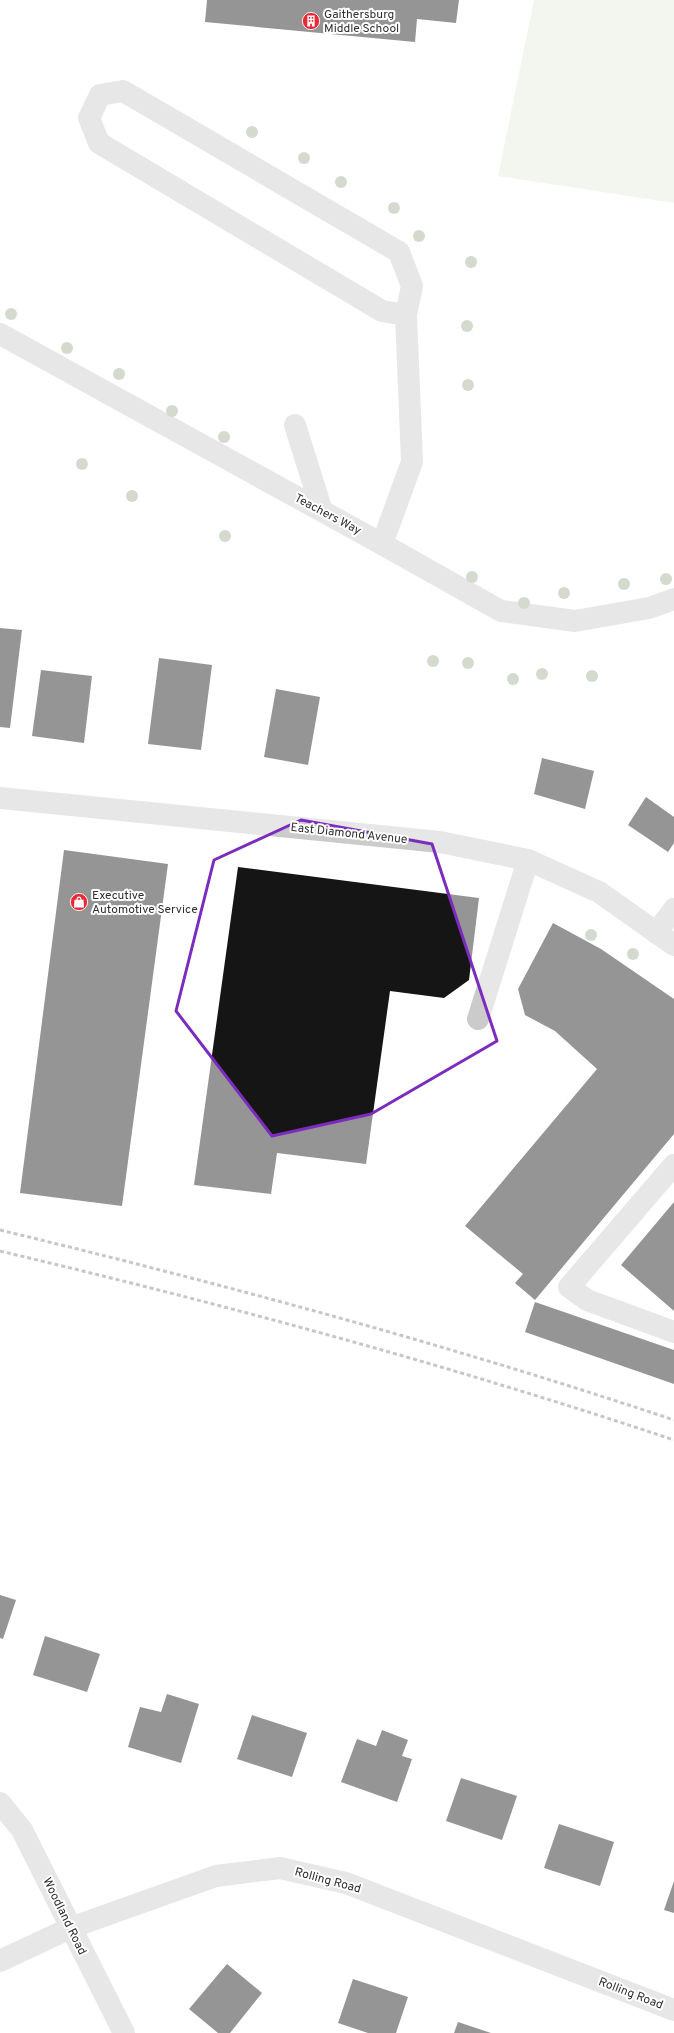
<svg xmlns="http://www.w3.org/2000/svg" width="674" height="2033" viewBox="0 0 674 2033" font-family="Overpass,sans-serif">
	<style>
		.green { fill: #e4ecdb }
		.building { fill: #151515 }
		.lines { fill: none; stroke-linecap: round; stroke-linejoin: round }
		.minor { stroke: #cbcbcb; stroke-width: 22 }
		.rail { stroke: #838383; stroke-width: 3; stroke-dasharray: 4 3; stroke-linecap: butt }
		.tree { fill: #9fae93 }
		.marked { fill: none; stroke: #7b2cbf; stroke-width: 3; stroke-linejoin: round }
		.labels { text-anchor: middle; stroke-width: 4; stroke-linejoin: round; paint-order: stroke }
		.poi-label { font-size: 12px; fill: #2e2e2e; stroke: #fff; text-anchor: start }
		.street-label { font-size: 12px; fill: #2e2e2e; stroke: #fff }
	</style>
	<rect width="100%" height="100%" fill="#fff"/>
	<path class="green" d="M534 0H674V203L498 176Z"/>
	<path class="building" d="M207 0H459L456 23 417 19 415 42 205 22Z
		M0 628 22 630 10 728 0 727Z
		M159 658 212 665 201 750 148 744Z
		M41 670 92 676 84 743 32 736Z
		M276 689 320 697 308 765 264 757Z
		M542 758 594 771 585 809 534 794Z
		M646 797 674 817V843L668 852 628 825Z
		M64 850 168 864 122 1206 20 1193Z
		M238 867 479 898 469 980 444 998 390 991 366 1164 277 1153 271 1194 194 1185Z
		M553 923 601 949 674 999V1134L535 1300 515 1283 523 1274 465 1226 597 1069 555 1031 525 1015 518 989Z
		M674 1202V1311L621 1265Z
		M535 1302 674 1350V1384L525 1332Z
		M0 1595 16 1600 3 1639 0 1638Z
		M45 1636 100 1654 87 1692 33 1675Z
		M167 1694 199 1704 181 1763 128 1747 140 1707 161 1712Z
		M252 1715 307 1733 292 1777 237 1759Z
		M382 1730 408 1740 402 1756 412 1759 397 1802 341 1782 357 1739 376 1746Z
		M461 1778 517 1796 502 1840 446 1821Z
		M559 1824 614 1842 600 1886 544 1868Z
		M674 1881V1913L664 1910Z
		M227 1964 262 1993 230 2033H218L189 2009Z
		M353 1979 408 1997 396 2033H368L338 2023Z
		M458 2022 491 2033H454Z"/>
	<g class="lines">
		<path class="minor" d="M0 334 382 544 501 611 575 621 649 608 674 599
			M295 425 322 511
			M382 544 412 462 406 315 412 286 399 252 123 91 100 95 89 118 99 143 382 311 406 315
			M0 798 440 842 528 860 599 892 674 945
			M656 933 674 909
			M478 1019 528 860
			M674 1165 569 1287 587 1300 674 1332
			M0 1803 22 1830 124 2033
			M0 1961 70 1928 216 1876 280 1868 346 1883 674 2010"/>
		<path class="rail" d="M0 1230C227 1285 453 1346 674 1420
			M0 1251C227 1305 453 1366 674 1440"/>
	</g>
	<g class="tree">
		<circle cx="252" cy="132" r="6"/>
		<circle cx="304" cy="158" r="6"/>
		<circle cx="341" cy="182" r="6"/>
		<circle cx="394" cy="208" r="6"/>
		<circle cx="419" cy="236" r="6"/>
		<circle cx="471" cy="262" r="6"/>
		<circle cx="11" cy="314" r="6"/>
		<circle cx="467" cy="326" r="6"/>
		<circle cx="67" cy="348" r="6"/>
		<circle cx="119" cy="374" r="6"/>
		<circle cx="468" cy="385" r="6"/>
		<circle cx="172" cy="411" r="6"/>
		<circle cx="224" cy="437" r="6"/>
		<circle cx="82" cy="464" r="6"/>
		<circle cx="132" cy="496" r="6"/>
		<circle cx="225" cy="536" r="6"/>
		<circle cx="472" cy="577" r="6"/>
		<circle cx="666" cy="579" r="6"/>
		<circle cx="624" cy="584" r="6"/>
		<circle cx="564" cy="593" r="6"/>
		<circle cx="524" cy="603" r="6"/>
		<circle cx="433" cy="661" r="6"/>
		<circle cx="468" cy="663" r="6"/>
		<circle cx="542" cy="674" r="6"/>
		<circle cx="592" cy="676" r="6"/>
		<circle cx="513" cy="679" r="6"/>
		<circle cx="591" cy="935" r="6"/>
		<circle cx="633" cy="954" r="6"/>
	</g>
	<path d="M0 0H674V2033H0ZM301 820 432 844 497 1041 371 1114 272 1136 176 1011 214 860Z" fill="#fff" fill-opacity=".55" fill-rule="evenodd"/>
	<path class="marked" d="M301 820 432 844 497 1041 371 1114 272 1136 176 1011 214 860Z"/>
	<defs>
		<symbol id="building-disc" viewBox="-11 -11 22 22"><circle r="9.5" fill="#eb2936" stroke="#fff"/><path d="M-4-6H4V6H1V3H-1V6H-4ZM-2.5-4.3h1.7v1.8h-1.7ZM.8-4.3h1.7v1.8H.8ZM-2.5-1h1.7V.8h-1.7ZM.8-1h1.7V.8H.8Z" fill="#fff"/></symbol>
		<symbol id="shop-disc" viewBox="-11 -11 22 22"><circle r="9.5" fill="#eb2936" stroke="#fff"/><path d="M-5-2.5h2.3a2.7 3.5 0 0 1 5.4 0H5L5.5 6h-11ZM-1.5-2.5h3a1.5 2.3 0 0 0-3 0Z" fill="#fff"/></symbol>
	</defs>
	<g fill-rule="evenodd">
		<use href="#building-disc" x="301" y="11" width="20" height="20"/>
		<use href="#shop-disc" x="69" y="892" width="20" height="20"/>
	</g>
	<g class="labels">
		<g class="poi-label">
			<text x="324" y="18">Gaithersburg<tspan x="324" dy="14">Middle School</tspan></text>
			<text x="92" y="899">Executive<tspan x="92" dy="14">Automotive Service</tspan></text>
		</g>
		<g class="street-label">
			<text transform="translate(328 514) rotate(28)" y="4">Teachers Way</text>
			<text transform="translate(349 833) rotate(6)" y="4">East Diamond Avenue</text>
			<text transform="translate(328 1880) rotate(15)" y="4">Rolling Road</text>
			<text transform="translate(65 1916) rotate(64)" y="4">Woodland Road</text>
			<text transform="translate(631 1993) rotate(21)" y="4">Rolling Road</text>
		</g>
	</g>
</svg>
